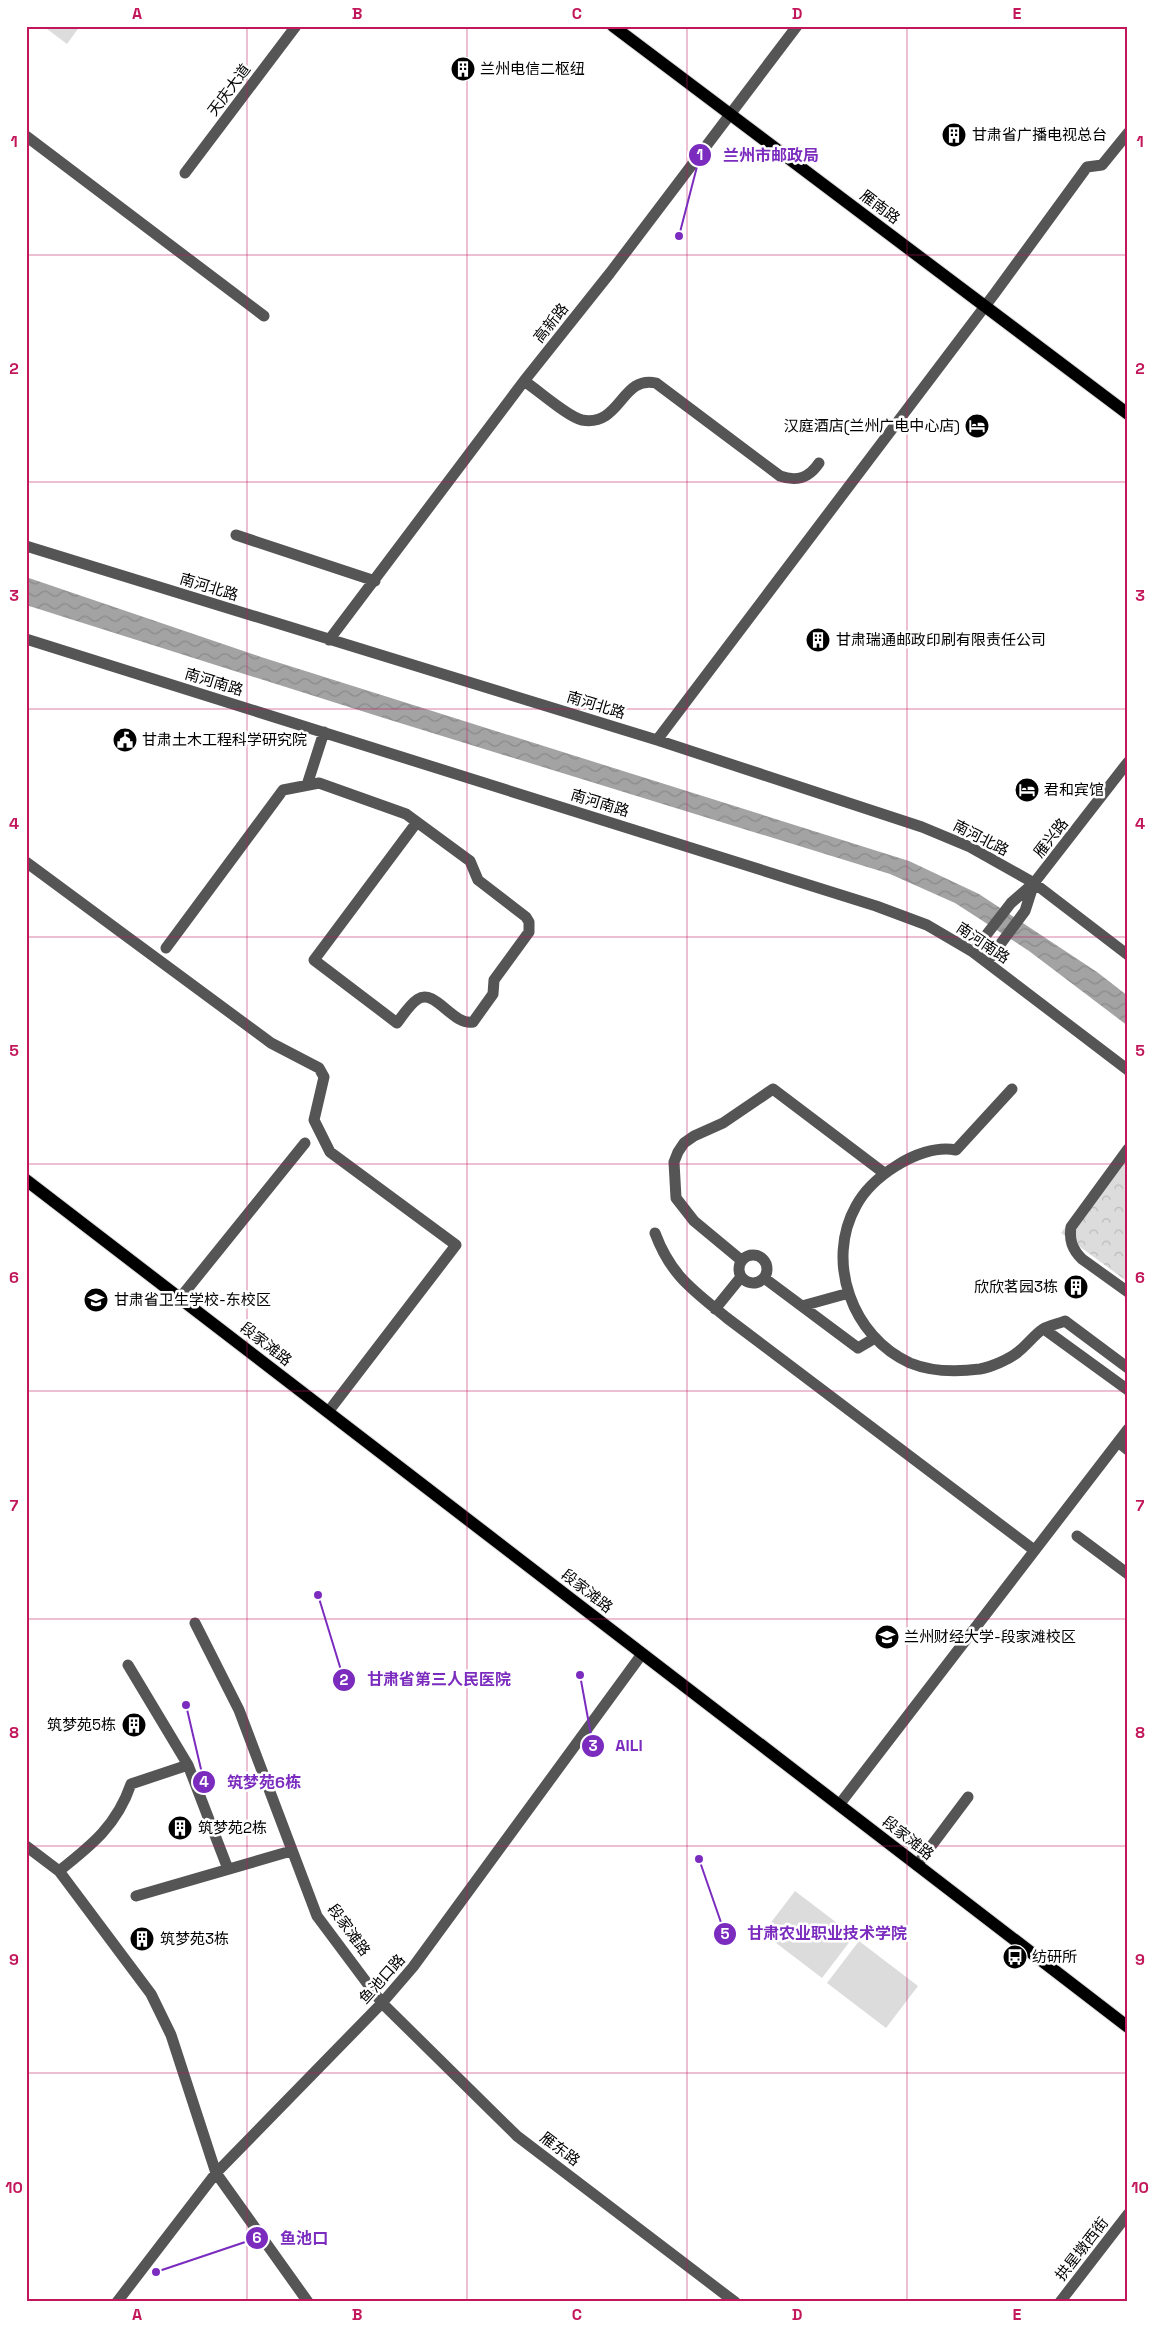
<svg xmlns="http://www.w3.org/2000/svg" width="1154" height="2328" viewBox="0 0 1154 2328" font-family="'Space Grotesk','Noto Sans SC',sans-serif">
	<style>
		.park { fill: url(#park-crowns) }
		.garden { fill: #dcdcdc }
		.water { fill: url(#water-waves) }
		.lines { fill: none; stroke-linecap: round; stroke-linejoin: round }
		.major-casing { stroke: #dbdbdb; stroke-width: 14 }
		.minor { stroke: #555; stroke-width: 11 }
		.major { stroke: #000; stroke-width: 12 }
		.grid { fill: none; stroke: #c2185b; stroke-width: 1; stroke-opacity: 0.55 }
		.labels { text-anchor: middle; stroke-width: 5; stroke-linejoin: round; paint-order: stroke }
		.poi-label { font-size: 15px; fill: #000; stroke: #fff; text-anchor: start }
		.street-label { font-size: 15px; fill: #000; stroke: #fff }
		.leader { fill: none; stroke: #7b2cbf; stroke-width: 2 }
		.callout-dot { fill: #7b2cbf; stroke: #fff; stroke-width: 2 }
		.mark-label { font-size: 15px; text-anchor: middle; font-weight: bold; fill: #fff }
		.callout-label { font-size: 16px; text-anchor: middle; font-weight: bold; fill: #7b2cbf; stroke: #fff; stroke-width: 5; stroke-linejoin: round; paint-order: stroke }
		.neatline { fill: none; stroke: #c2185b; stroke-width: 2 }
		.grid-label { font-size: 16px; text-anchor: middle; font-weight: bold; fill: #c2185b }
	</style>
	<defs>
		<pattern id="park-crowns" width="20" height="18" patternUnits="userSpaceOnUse" patternTransform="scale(1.25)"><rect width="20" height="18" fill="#dcdcdc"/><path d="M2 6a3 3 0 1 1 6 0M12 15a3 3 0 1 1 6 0" fill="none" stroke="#bbb"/></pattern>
		<pattern id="water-waves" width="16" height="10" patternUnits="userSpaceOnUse" patternTransform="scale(1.25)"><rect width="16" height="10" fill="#a3a3a3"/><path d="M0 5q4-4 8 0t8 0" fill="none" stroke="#8b8b8b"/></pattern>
	</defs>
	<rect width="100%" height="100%" fill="#fff"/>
	<path class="park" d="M1128 1143V1282L1061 1233Z"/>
	<path class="garden" d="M43 26H80L67 44Z
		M795 1891 854 1936 822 1978 763 1933Z
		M859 1941 918 1986 886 2028 827 1983Z"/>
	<path class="water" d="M26 577 261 657 909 861 979 894 1097 972 1128 996V1026L1029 951 955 903 890 874 387 719 26 605Z"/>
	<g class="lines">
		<defs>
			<path id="major" d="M613 26 1128 414
				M26 1180 1128 2027"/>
		</defs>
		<use href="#major" class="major-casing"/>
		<path class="minor" d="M26 136 264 316
			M185 173 296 26
			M524 381C538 390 568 417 582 420 621 427 621 375 656 383L780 476C797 482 809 478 819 463
			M236 535 375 581
			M26 546 657 740 922 827 970 847 1034 883 1128 955
			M26 639 876 906 927 925 973 952 1128 1070
			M329 640 524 381 610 273 797 26
			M657 740 995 293 1087 167 1102 165 1128 133
			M307 785 324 732
			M26 862 271 1043 319 1068 324 1077 314 1120 330 1152 456 1245 328 1412
			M166 948 283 790 319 783 406 814 470 861 478 880 526 917 529 922V932L494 980 493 994 473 1022C453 1026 435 988 418 999 410 1004 403 1015 397 1023L314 960 417 822
			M973 952 1011 903 1034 883 1128 762
			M987 962 1025 911 1034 883
			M1012 1089 956 1150C936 1146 913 1155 896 1166 880 1176 865 1189 856 1206 825 1261 852 1337 910 1363 932 1372 957 1372 980 1369 991 1367 1010 1359 1018 1352 1027 1345 1034 1335 1043 1329 1049 1325 1058 1324 1065 1321L1128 1368
			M1128 1149 1071 1227C1069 1240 1072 1249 1082 1259L1128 1292
			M655 1233C671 1276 693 1290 727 1318L1034 1550
			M739 1269a14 14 0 1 1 28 0a14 14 0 1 1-28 0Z
			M741 1260 694 1221 676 1198 674 1162 678 1152 684 1143 694 1136 723 1123 773 1089 884 1173
			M764 1278 858 1348 875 1338
			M180 1298 305 1143
			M802 1306 849 1293
			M715 1309 741 1277
			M1044 1329 1128 1390
			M1118 1442 1128 1450
			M1077 1536 1128 1574
			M195 1623 239 1710 317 1916 382 2003 517 2136 735 2302
			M128 1665 188 1765 228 1869
			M839 1805 1128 1429
			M26 1846 59 1871 151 1994 171 2035 216 2173 308 2302
			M917 1865 968 1797
			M59 1871C92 1845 117 1825 131 1784L188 1765
			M136 1896 291 1851
			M117 2302 216 2173 382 2003 413 1967 642 1654
			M1060 2302 1128 2214"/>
		<use href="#major" class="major"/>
	</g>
	<path class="grid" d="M247 26V2302M467 26V2302M687 26V2302M907 26V2302M26 255H1128M26 482H1128M26 709H1128M26 937H1128M26 1164H1128M26 1391H1128M26 1619H1128M26 1846H1128M26 2073H1128"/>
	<defs>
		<symbol id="building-disc" viewBox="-11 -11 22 22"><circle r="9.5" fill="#000" stroke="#fff"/><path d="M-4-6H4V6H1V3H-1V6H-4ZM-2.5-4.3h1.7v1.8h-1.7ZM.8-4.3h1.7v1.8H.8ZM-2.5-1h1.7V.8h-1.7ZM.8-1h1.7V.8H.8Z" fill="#fff"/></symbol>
		<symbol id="hotel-disc" viewBox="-11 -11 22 22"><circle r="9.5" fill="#000" stroke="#fff"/><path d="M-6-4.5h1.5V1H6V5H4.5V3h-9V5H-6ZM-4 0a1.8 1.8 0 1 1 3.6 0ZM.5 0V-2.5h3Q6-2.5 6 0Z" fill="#fff"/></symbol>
		<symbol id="civic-disc" viewBox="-11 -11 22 22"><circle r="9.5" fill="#000" stroke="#fff"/><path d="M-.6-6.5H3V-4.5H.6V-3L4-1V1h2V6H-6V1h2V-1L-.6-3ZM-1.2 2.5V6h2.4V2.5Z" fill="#fff"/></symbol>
		<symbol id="university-disc" viewBox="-11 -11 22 22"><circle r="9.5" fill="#000" stroke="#fff"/><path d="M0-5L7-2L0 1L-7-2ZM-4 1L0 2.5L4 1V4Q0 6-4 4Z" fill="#fff"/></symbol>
		<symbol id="bus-disc" viewBox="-11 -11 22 22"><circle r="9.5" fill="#000" stroke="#fff"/><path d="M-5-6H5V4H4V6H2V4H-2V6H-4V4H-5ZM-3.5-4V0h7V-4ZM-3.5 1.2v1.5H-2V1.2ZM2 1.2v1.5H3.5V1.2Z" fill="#fff"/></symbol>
	</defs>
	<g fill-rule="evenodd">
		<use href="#building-disc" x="449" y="55" width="28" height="28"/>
		<use href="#building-disc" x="940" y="121" width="28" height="28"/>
		<use href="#hotel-disc" x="963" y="412" width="28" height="28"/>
		<use href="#building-disc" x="804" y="626" width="28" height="28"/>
		<use href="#civic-disc" x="111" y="726" width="28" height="28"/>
		<use href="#hotel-disc" x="1013" y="776" width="28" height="28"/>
		<use href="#building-disc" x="1062" y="1273" width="28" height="28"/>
		<use href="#university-disc" x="82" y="1286" width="28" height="28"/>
		<use href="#university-disc" x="873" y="1623" width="28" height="28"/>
		<use href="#building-disc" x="120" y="1711" width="28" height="28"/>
		<use href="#building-disc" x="166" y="1814" width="28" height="28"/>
		<use href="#building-disc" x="128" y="1925" width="28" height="28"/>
		<use href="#bus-disc" x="1001" y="1943" width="28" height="28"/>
	</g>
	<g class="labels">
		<g class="poi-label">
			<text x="480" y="74">兰州电信二枢纽</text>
			<text x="972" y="140">甘肃省广播电视总台</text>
			<text x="960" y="431" text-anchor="end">汉庭酒店(兰州广电中心店)</text>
			<text x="836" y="645">甘肃瑞通邮政印刷有限责任公司</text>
			<text x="142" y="745">甘肃土木工程科学研究院</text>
			<text x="1044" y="795">君和宾馆</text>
			<text x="1058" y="1292" text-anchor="end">欣欣茗园3栋</text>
			<text x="114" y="1305">甘肃省卫生学校-东校区</text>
			<text x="904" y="1642">兰州财经大学-段家滩校区</text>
			<text x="116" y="1730" text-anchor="end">筑梦苑5栋</text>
			<text x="198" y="1833">筑梦苑2栋</text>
			<text x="160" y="1944">筑梦苑3栋</text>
			<text x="1032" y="1962">纺研所</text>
		</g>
		<g class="street-label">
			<text transform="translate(229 90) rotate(-53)" y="5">天庆大道</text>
			<text transform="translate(880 207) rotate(37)" y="5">雁南路</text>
			<text transform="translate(551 323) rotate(-51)" y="5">高新路</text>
			<text transform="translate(209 587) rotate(17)" y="5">南河北路</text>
			<text transform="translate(214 682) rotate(17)" y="5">南河南路</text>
			<text transform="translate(596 705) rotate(17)" y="5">南河北路</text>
			<text transform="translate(600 803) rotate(17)" y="5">南河南路</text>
			<text transform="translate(981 838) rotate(27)" y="5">南河北路</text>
			<text transform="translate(1051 838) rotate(-52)" y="5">雁兴路</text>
			<text transform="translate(983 943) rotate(34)" y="5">南河南路</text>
			<text transform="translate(266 1344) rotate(38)" y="5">段家滩路</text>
			<text transform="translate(587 1591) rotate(38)" y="5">段家滩路</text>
			<text transform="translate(908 1838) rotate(38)" y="5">段家滩路</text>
			<text transform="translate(349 1930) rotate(54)" y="5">段家滩路</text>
			<text transform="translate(382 1979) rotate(-48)" y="5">鱼池口路</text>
			<text transform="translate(560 2149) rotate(37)" y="5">雁东路</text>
			<text transform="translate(1082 2249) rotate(-52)" y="5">拱星墩西街</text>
		</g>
	</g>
	<path class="leader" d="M679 236L700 155M318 1595L344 1680M580 1675L593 1746M186 1705L204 1782M699 1859L725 1934M156 2272L257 2238"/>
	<g class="callout-dot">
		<circle cx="679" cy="236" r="5"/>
		<circle cx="318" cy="1595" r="5"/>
		<circle cx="580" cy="1675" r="5"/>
		<circle cx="186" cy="1705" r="5"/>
		<circle cx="699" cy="1859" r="5"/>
		<circle cx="156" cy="2272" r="5"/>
		<circle cx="700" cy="155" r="12"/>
		<circle cx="344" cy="1680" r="12"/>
		<circle cx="593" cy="1746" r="12"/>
		<circle cx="204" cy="1782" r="12"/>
		<circle cx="725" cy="1934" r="12"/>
		<circle cx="257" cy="2238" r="12"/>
	</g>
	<g class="mark-label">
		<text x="700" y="160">1</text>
		<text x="344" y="1685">2</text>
		<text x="593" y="1751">3</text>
		<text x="204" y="1787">4</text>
		<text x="725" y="1939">5</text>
		<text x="257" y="2243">6</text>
	</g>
	<g class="callout-label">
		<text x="771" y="161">兰州市邮政局</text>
		<text x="439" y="1685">甘肃省第三人民医院</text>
		<text x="629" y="1751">AILI</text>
		<text x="264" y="1788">筑梦苑6栋</text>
		<text x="827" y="1939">甘肃农业职业技术学院</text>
		<text x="304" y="2244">鱼池口</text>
	</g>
	<rect width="1154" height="2328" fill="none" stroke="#ffffff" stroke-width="55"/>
	<rect x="28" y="28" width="1098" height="2272" class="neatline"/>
	<g class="grid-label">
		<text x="137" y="19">A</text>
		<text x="357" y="19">B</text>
		<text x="577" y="19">C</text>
		<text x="797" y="19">D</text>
		<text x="1017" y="19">E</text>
		<text x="14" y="147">1</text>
		<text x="1140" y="147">1</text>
		<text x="14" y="374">2</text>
		<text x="1140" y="374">2</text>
		<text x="14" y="601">3</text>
		<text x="1140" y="601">3</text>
		<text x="14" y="829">4</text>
		<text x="1140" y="829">4</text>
		<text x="14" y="1056">5</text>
		<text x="1140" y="1056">5</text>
		<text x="14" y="1283">6</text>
		<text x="1140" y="1283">6</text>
		<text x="14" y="1511">7</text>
		<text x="1140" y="1511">7</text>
		<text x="14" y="1738">8</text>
		<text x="1140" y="1738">8</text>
		<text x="14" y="1965">9</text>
		<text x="1140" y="1965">9</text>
		<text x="14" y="2193">10</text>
		<text x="1140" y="2193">10</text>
		<text x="137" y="2320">A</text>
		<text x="357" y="2320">B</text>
		<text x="577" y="2320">C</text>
		<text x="797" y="2320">D</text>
		<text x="1017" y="2320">E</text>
	</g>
</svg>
